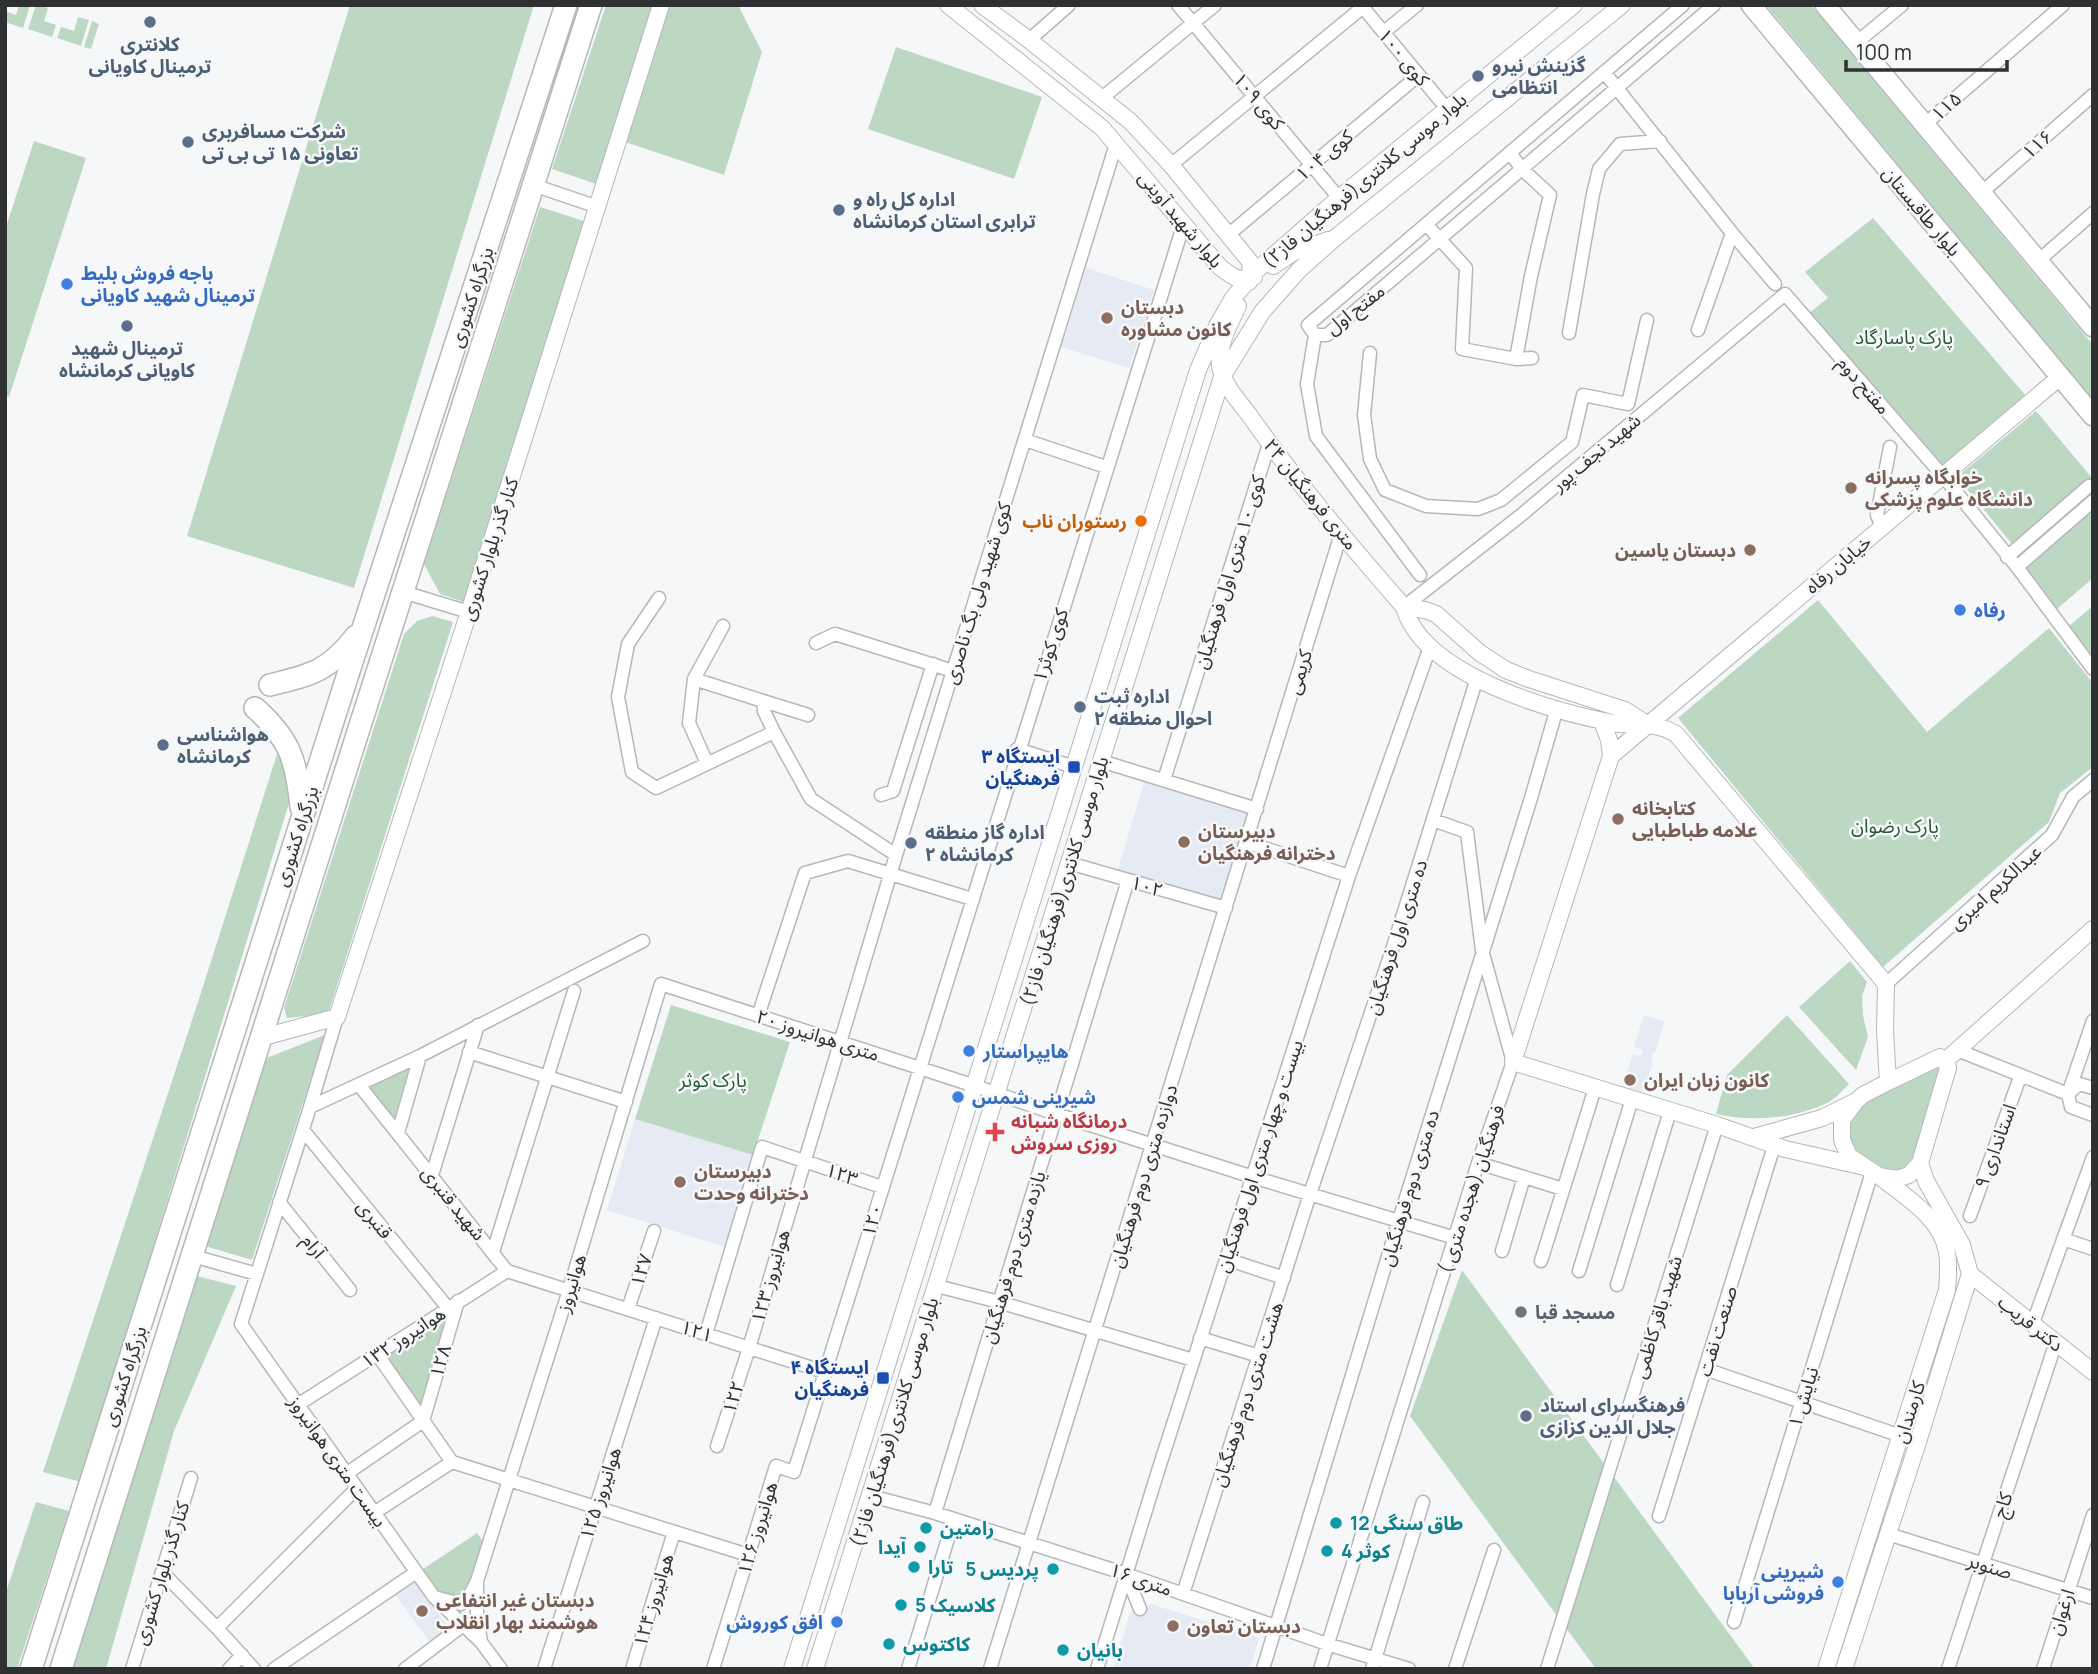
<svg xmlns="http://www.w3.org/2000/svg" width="2098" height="1674" viewBox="0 0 2098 1674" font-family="Manrope,'Noto Sans Arabic',sans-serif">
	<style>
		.built { fill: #e6eaf3 }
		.green { fill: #bdd8c2 }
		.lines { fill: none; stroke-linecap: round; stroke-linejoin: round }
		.street-casing { stroke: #b6b7b8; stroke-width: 15 }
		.secondary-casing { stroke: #b6b7b8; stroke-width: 18 }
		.primary-casing { stroke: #b6b7b8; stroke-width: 22 }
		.highway-casing { stroke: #b6b7b8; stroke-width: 24 }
		.street { stroke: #fff; stroke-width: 12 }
		.secondary { stroke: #fff; stroke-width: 16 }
		.primary { stroke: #fff; stroke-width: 19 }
		.highway { stroke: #fff; stroke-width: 21 }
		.service-dot { fill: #5c6f8a; stroke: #f6f7f9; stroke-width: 2.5 }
		.shop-dot { fill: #3f7fe0; stroke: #f6f7f9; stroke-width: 2.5 }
		.education-dot { fill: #8d6e63; stroke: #f6f7f9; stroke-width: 2.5 }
		.food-dot { fill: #e8710a; stroke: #f6f7f9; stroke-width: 2.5 }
		.transit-dot { fill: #1a4fb4; stroke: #f6f7f9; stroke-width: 2.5 }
		.health-dot { fill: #e0444e; stroke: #f6f7f9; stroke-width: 2.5 }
		.worship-dot { fill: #6b7280; stroke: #f6f7f9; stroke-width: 2.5 }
		.culture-dot { fill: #0f9aa8; stroke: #f6f7f9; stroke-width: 2.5 }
		.labels { text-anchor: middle; stroke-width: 5; stroke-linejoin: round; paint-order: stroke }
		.service-label { font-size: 19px; font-weight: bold; fill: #4e5e75; stroke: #f6f7f9; text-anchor: start }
		.street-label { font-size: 19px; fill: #2f3031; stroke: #f6f7f9 }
		.shop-label { font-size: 19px; font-weight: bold; fill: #366cbe; stroke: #f6f7f9; text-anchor: start }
		.education-label { font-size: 19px; font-weight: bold; fill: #785e54; stroke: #f6f7f9; text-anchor: start }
		.park-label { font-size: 19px; fill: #215832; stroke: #f6f7f9 }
		.food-label { font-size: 19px; font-weight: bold; fill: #c56008; stroke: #f6f7f9; text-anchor: end }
		.transit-label { font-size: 19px; font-weight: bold; fill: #164399; stroke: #f6f7f9; text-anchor: end }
		.health-label { font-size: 19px; font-weight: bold; fill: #be3a42; stroke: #f6f7f9; text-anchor: start }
		.worship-label { font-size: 19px; font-weight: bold; fill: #5b616d; stroke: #f6f7f9; text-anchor: start }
		.culture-label { font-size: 19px; font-weight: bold; fill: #0d838f; stroke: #f6f7f9; text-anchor: start }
	</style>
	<rect width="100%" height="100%" fill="#f6f7f9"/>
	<path class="built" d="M1086 268 1154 290 1129 368 1061 347Z
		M1145 779 1251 811 1222 904 1117 872Z
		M1644 1015 1665 1021 1655 1053H1653L1651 1061 1653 1062 1643 1094 1622 1088 1633 1054 1641 1056 1643 1050 1634 1047Z
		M635 1119 753 1155 725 1247 607 1210Z
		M413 1579 450 1629 431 1644 394 1593Z
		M1151 1604 1259 1638 1250 1669H1113L1130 1613Z"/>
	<path class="green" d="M19 5H30L23 28 5 22V11L16 15Z
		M36 5 48 8 44 21 56 25 52 37 28 29Z
		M350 5H534L354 588 187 536Z
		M606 5H655L596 184 552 169Z
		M667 5H738L762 52 724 175 625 142Z
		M1766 5H1811L2093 345V400Z
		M78 17 89 20 81 46 57 38 61 27 74 31Z
		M92 21 99 24 91 49 84 47Z
		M896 47 1042 97 1014 179 868 129Z
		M34 141 86 158 9 397 5 395V230Z
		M540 207 590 223 467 603 440 594 424 564Z
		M1873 218 2027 397 1944 466 1809 313 1828 298 1805 272Z
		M2036 411 2092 478 2012 544 1957 477Z
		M2093 509V578L2057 609 2024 569Z
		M1818 600 1927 732 2049 628 2093 683V767L2060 793 2049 822 1883 967 1678 718Z
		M2093 606V658L2069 626Z
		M432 616 453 622 328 1014 287 1018 284 1008 404 634 417 621Z
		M279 748 293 790 81 1482 43 1472 199 999Z
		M1850 961 1867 982 1862 996 1863 1016 1868 1037 1856 1070 1799 1007Z
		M671 1005 790 1042 753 1155 635 1119Z
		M1787 1015 1849 1084C1843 1090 1836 1098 1829 1102 1795 1119 1752 1122 1716 1114L1727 1075Z
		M325 1035 252 1260 205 1246 264 1059Z
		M1943 1063 1918 1161 1908 1172 1880 1174 1851 1153 1845 1121 1858 1101Z
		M413 1064 395 1124 366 1086Z
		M1462 1270 1755 1669H1596L1410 1416Z
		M197 1276 236 1286 174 1431 106 1669H69Z
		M452 1309 421 1413 383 1354Z
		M36 1502 69 1511 17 1669H5V1595Z
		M477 1533 484 1543 473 1580 461 1599 436 1594 420 1571Z"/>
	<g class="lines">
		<defs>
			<path id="street" d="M1178 5 1339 198
				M1361 5 1447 109
				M1683 5 1308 325 1315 335H1327L1714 5
				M1384 32 1417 5
				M1029 40 1069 5
				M1856 43 1902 5
				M1604 72 1732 233 1698 330
				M1102 98 1215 5
				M1924 125 2063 5
				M1510 153 1522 169 1550 195 1531 276 1516 359
				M1171 165 1363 7
				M533 185 598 207
				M1981 193 2093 95
				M1426 224 1466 268 1462 349 1516 359 1532 358
				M1732 233 1775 284
				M1228 235 1419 75
				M2038 261 2093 213
				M1569 333 1593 194 1599 169 1620 144 1660 141
				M1315 335 1307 384 1316 436 1420 575
				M1370 353 1364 415 1370 459 1385 490 1426 506 1478 509 1501 500 1572 442 1583 395 1628 404 1647 320
				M1025 440 1106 467
				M1882 527 1877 515 1890 447
				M2007 557 2089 486
				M2017 567 2093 501
				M403 592 469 612
				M659 598 628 644 618 697 632 772 656 788 774 732
				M1404 607 1520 516 1785 294 1943 476 2017 567 2093 669
				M723 626 694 679 763 701 764 711 774 732 811 799 896 855
				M816 643 835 634 953 671
				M694 679 689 723 707 763
				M763 701 808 715
				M1017 749 1074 767
				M1101 761 1257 809
				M1164 780 1269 444
				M881 795 893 791 933 664
				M1246 842 1349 876
				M1069 863 1226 908
				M1886 984 2052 835 2073 797 2093 780
				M758 1016 805 873 848 861 972 899
				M1957 1050 2068 1094 2093 1021
				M469 1052 626 1102
				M359 1085 507 1271 825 1372
				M2093 1088 2079 1084 2068 1094 2071 1107 2093 1115
				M310 1107 337 1017
				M303 1130 448 1308
				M398 1133 420 1056
				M1478 1163 1563 1189
				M432 1175 478 1025
				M279 1202 350 1290
				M1970 1216 2020 1077
				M2063 1239 2093 1249
				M1502 1251 1524 1177
				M493 1252 574 991
				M193 1256 257 1274
				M1226 1259 1284 1278
				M1541 1261 1595 1088
				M1579 1271 1632 1099
				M1617 1285 1670 1111
				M937 1286 999 1302 1193 1360
				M628 1309 654 1231
				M2033 1323 2093 1157
				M706 1334 762 1147 882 1187
				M1200 1338 1259 1356
				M377 1354 452 1462 748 1555
				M1705 1369 1901 1436
				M299 1404 507 1271
				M717 1446 749 1348 896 855 1116 144
				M346 1474 423 1421 458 1301
				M871 1496 935 1513 1126 1574 1327 1644 1409 1669
				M374 1513 452 1462
				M935 1513 1128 880
				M1659 1516 1774 1146
				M1888 1534 2093 1598
				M162 1572 217 1628 254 1669
				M1126 1574 1140 1609
				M477 1581 569 1290 661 984 975 1086 1056 1114 1253 1177 1455 1238
				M1183 1594 1310 1194 1393 947 1477 678
				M434 1597 241 1324 310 1107 420 1056 643 941
				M1734 1622 1872 1172
				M217 1628 356 1489
				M481 1642 477 1616V1581L467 1600 461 1604 434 1597 481 1642 501 1669
				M132 1669 191 1478
				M229 1669 242 1655
				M274 1669 415 1573
				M405 1669 462 1626
				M544 1669 656 1318
				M632 1669 674 1532
				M713 1669 776 1466 794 1472C923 1055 1051 638 1184 223
				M908 1669 954 1519
				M990 1669 1341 534
				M1097 1669 1158 1471 1349 876 1430 647
				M1263 1669 1399 1220 1531 798 1557 708
				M1320 1669 1478 1163 1513 1062 1482 950 1467 832 1433 820
				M1372 1669 1423 1502
				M1455 1669 1494 1550
				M1547 1669 1717 1125
				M1948 1669 2056 1342
				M2043 1669 2093 1515"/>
			<path id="secondary" d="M948 5 1102 128 1220 267C1232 276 1239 283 1254 277
				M982 5 1029 40 1131 122 1171 165 1247 258 1251 263 1249 282
				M1273 266 1294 252 1328 240
				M1238 306C1230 323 1217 347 1220 366 1223 385 1239 401 1250 416 1297 483 1350 545 1404 607 1423 675 1551 711 1613 723 1639 728 1651 720 1676 734L1886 984 1885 1030 1888 1082
				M1404 607 1425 610 1436 614 1480 653 1506 670 1529 679 1625 710 1647 724
				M1602 721 1609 740 1611 756
				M260 1038 337 1017 469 612 661 5
				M1940 1057 1945 1061 1948 1068 1920 1163 1909 1175 1897 1179 1879 1176 1849 1156 1842 1140V1120L1856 1101 1863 1095 1888 1082Z
				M1945 1061 2093 929
				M1754 1137 1822 1118 1854 1102
				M1865 1167 1785 1149 1717 1125 1513 1062 1611 756 2060 377
				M1970 1274 2093 1372
				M792 1669 1198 370 1217 326 1233 298 1257 270 1339 198 1574 5
				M815 1669 1222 377 1262 312 1299 270 1335 238 1622 5
				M1826 1669 1947 1290C1948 1278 1949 1265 1947 1252 1941 1217 1904 1196 1879 1176
				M1844 1669 1918 1442 1970 1274 1962 1245 1926 1181 1920 1163"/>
			<path id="primary" d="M1751 5 2093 416
				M1825 5 2093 327"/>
			<path id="highway" d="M270 685C311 675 329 671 356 636
				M255 708C291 740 296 760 301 807
				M31 1669 349 671 566 5
				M61 1669 357 735 591 5"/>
		</defs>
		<use href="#street" class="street-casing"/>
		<use href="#secondary" class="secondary-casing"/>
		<use href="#primary" class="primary-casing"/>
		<use href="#highway" class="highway-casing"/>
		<use href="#street" class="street"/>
		<use href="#secondary" class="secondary"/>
		<use href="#primary" class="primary"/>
		<use href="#highway" class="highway"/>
	</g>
	<g class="service-dot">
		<circle cx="150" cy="22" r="7"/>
		<circle cx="1478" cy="76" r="7"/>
		<circle cx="188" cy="142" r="7"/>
		<circle cx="839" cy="210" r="7"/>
		<circle cx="127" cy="326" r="7"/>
		<circle cx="1080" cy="707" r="7"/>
		<circle cx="163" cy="745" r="7"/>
		<circle cx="911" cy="843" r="7"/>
		<circle cx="1526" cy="1416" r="7"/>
	</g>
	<g class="shop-dot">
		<circle cx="67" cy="284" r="7"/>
		<circle cx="1960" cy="610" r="7"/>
		<circle cx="969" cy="1051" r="7"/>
		<circle cx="958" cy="1097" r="7"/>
		<circle cx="1838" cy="1582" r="7"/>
		<circle cx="837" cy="1622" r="7"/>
	</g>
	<g class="education-dot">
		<circle cx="1107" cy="318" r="7"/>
		<circle cx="1851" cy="488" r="7"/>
		<circle cx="1750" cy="550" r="7"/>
		<circle cx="1618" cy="819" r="7"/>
		<circle cx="1184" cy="842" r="7"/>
		<circle cx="1630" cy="1080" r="7"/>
		<circle cx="680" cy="1182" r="7"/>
		<circle cx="422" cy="1611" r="7"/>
		<circle cx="1173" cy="1626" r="7"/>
	</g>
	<circle class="food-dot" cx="1141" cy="521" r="7"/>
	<g class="transit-dot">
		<rect x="1067" y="760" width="14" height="14" rx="3.5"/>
		<rect x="876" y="1371" width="14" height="14" rx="3.5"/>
	</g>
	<path class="health-dot" d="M991.5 1121.5h7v7h7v7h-7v7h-7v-7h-7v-7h7z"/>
	<circle class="worship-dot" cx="1521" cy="1312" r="7"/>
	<g class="culture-dot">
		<circle cx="1336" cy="1523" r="7"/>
		<circle cx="926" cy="1528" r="7"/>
		<circle cx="920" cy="1547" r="7"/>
		<circle cx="1327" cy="1551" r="7"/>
		<circle cx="914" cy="1567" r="7"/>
		<circle cx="1053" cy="1569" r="7"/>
		<circle cx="901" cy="1605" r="7"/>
		<circle cx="889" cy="1644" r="7"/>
		<circle cx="1063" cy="1650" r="7"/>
	</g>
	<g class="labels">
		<g class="service-label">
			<text x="150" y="51" text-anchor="middle">کلانتری<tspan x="150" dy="22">ترمینال کاویانی</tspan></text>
			<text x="1492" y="72">گزینش نیرو<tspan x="1492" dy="22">انتظامی</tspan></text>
			<text x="202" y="138">شرکت مسافربری<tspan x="202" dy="22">تعاونی ۱۵ تی بی تی</tspan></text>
			<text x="853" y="206">اداره کل راه و<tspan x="853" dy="22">ترابری استان کرمانشاه</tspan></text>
			<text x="127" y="355" text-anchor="middle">ترمینال شهید<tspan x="127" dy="22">کاویانی کرمانشاه</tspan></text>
			<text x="1094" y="703">اداره ثبت<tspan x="1094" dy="22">احوال منطقه ۲</tspan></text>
			<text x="177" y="741">هواشناسی<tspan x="177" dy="22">کرمانشاه</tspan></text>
			<text x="925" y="839">اداره گاز منطقه<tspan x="925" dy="22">۲ کرمانشاه</tspan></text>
			<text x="1540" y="1412">فرهنگسرای استاد<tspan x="1540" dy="22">جلال الدین کزازی</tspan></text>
		</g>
		<g class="street-label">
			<text transform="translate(1404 57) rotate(50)" y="7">کوی ۱۰۰</text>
			<text transform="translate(1259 101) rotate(50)" y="7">کوی ۱۰۹</text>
			<text transform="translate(1946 106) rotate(-41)" y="7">۱۱۵</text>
			<text transform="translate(2037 144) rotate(-41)" y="7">۱۱۶</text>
			<text transform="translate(1324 155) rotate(-40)" y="7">کوی ۱۰۴</text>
			<text transform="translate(1364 180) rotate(-40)" y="7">بلوار موسی کلانتری(فرهنگیان فاز۲)</text>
			<text transform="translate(1922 211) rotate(50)" y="7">بلوار طاقبستان</text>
			<text transform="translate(1181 219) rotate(50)" y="7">بلوار شهید آوینی</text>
			<text transform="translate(471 297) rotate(-72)" y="7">بزرگراه کشوری</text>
			<text transform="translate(1355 309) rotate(-38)" y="7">مفتح اول</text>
			<text transform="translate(1864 385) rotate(49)" y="7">مفتح دوم</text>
			<text transform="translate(1596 452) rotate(-40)" y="7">شهید نجف پور</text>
			<text transform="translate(1311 494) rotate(51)" y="7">۲۴ متری فرهنگیان</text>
			<text transform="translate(489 549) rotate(-72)" y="7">کنار گذر بلوار کشوری</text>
			<text transform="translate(1838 564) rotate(-40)" y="7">خیابان رفاه</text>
			<text transform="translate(1229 572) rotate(-73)" y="7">کوی ۱۰ متری اول فرهنگیان</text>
			<text transform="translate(977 593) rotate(-73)" y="7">کوی شهید ولی بگ ناصری</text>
			<text transform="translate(1050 645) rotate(-72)" y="7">کوی کوثر۱</text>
			<text transform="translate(1299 672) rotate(-73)" y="7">کریمی</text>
			<text transform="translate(296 836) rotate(-72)" y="7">بزرگراه کشوری</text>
			<text transform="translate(1064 881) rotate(-73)" y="7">بلوار موسی کلانتری(فرهنگیان فاز۲)</text>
			<text transform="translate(1147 886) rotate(16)" y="7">۱۰۲</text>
			<text transform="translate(1995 887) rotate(-42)" y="7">عبدالکریم امیری</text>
			<text transform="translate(1396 937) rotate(-72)" y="7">ده متری اول فرهنگیان</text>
			<text transform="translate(818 1035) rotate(18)" y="7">۲۰ متری هوانیروز</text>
			<text transform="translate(1995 1146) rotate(-70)" y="7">استانداری ۹</text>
			<text transform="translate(1259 1156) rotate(-72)" y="7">بیست و چهار متری اول فرهنگیان</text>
			<text transform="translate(842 1174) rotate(19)" y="7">۱۲۳</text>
			<text transform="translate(1143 1176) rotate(-73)" y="7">دوازده متری دوم فرهنگیان</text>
			<text transform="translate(1409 1188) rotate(-73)" y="7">ده متری دوم فرهنگیان</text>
			<text transform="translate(1471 1189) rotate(-72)" y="7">فرهنگیان (هجده متری )</text>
			<text transform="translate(454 1203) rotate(51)" y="7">شهید قنبری</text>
			<text transform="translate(375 1219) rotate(51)" y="7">قنبری</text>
			<text transform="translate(872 1220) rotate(-73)" y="7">۱۲۰</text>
			<text transform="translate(314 1246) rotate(51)" y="7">آرام</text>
			<text transform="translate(1013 1257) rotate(-73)" y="7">یازده متری دوم فرهنگیان</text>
			<text transform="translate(641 1270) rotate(-72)" y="7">۱۲۷</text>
			<text transform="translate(770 1276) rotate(-74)" y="7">۱۲۳ هوانیروز</text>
			<text transform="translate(571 1283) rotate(-73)" y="7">هوانیروز</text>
			<text transform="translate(1657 1317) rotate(-73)" y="7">شهید باقر کاظمی</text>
			<text transform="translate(2031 1323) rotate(39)" y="7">دکتر قریب</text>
			<text transform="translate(697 1331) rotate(18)" y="7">۱۲۱</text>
			<text transform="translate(1717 1331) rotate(-73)" y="7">صنعت نفت</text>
			<text transform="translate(403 1337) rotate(-33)" y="7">هوانیروز ۱۳۲</text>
			<text transform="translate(440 1361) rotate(-73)" y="7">۱۲۸</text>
			<text transform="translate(124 1376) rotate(-72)" y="7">بزرگراه کشوری</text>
			<text transform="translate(1247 1394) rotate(-72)" y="7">هشت متری دوم فرهنگیان</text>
			<text transform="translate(733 1397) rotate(-72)" y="7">۱۲۲</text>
			<text transform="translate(1803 1397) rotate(-73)" y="7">نیایش ۱</text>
			<text transform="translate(1909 1412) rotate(-72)" y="7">کارمندان</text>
			<text transform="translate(894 1422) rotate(-73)" y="7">بلوار موسی کلانتری(فرهنگیان فاز۲)</text>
			<text transform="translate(338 1461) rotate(55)" y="7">بیست متری هوانیروز</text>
			<text transform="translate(600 1493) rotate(-72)" y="7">هوانیروز ۱۲۵</text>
			<text transform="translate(2002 1505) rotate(-72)" y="7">کاج</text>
			<text transform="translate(757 1528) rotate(-73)" y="7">هوانیروز ۱۲۶</text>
			<text transform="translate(1990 1566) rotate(17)" y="7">صنوبر</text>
			<text transform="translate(161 1573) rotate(-73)" y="7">کنار گذر بلوار کشوری</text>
			<text transform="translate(1141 1579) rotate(19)" y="7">۱۶ متری</text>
			<text transform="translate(653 1600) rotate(-73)" y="7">هوانیروز ۱۲۴</text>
			<text transform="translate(2061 1612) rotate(-72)" y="7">ارغوان</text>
		</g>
		<g class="shop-label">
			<text x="81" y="280">باجه فروش بلیط<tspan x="81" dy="22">ترمینال شهید کاویانی</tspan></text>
			<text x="1974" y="617">رفاه</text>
			<text x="983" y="1058">هایپراستار</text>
			<text x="972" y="1104">شیرینی شمس</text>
			<text x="1824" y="1578" text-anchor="end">شیرینی<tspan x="1824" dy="22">فروشی آربابا</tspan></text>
			<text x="823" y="1629" text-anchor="end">افق کوروش</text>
		</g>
		<g class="education-label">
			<text x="1121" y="314">دبستان<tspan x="1121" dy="22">کانون مشاوره</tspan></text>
			<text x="1865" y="484">خوابگاه پسرانه<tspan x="1865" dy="22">دانشگاه علوم پزشکی</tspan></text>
			<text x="1736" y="557" text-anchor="end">دبستان یاسین</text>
			<text x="1632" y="815">کتابخانه<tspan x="1632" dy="22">علامه طباطبایی</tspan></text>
			<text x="1198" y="838">دبیرستان<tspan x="1198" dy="22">دخترانه فرهنگیان</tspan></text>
			<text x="1644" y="1087">کانون زبان ایران</text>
			<text x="694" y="1178">دبیرستان<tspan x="694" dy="22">دخترانه وحدت</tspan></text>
			<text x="436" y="1607">دبستان غیر انتفاعی<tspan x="436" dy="22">هوشمند بهار انقلاب</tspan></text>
			<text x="1187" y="1633">دبستان تعاون</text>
		</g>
		<g class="park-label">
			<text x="1904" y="344">پارک پاسارگاد</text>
			<text x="1895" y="833">پارک رضوان</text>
			<text x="713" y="1087">پارک کوثر</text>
		</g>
		<g class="food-label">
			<text x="1127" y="528">رستوران ناب</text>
		</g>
		<g class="transit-label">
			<text x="1060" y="763">ایستگاه ۳<tspan x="1060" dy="22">فرهنگیان</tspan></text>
			<text x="869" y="1374">ایستگاه ۴<tspan x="869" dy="22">فرهنگیان</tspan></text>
		</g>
		<g class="health-label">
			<text x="1011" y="1128">درمانگاه شبانه<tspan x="1011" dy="22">روزی سروش</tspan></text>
		</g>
		<g class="worship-label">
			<text x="1535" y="1319">مسجد قبا</text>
		</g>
		<g class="culture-label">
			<text x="1350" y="1530">طاق سنگی 12</text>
			<text x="940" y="1535">رامتین</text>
			<text x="906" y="1554" text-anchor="end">آیدا</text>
			<text x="1341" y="1558">کوثر 4</text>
			<text x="928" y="1574">تارا</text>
			<text x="1039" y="1576" text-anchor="end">پردیس 5</text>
			<text x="915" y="1612">کلاسیک 5</text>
			<text x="903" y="1651">کاکتوس</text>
			<text x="1077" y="1657">بانیان</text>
		</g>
	</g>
	<rect width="2098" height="1674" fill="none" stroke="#2f3031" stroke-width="14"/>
	<path d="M1846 60v10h161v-10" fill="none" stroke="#2f3031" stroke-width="3.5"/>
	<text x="1856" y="60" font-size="21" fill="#2f3031" stroke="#f6f7f9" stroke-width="5" paint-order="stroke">100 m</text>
</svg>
